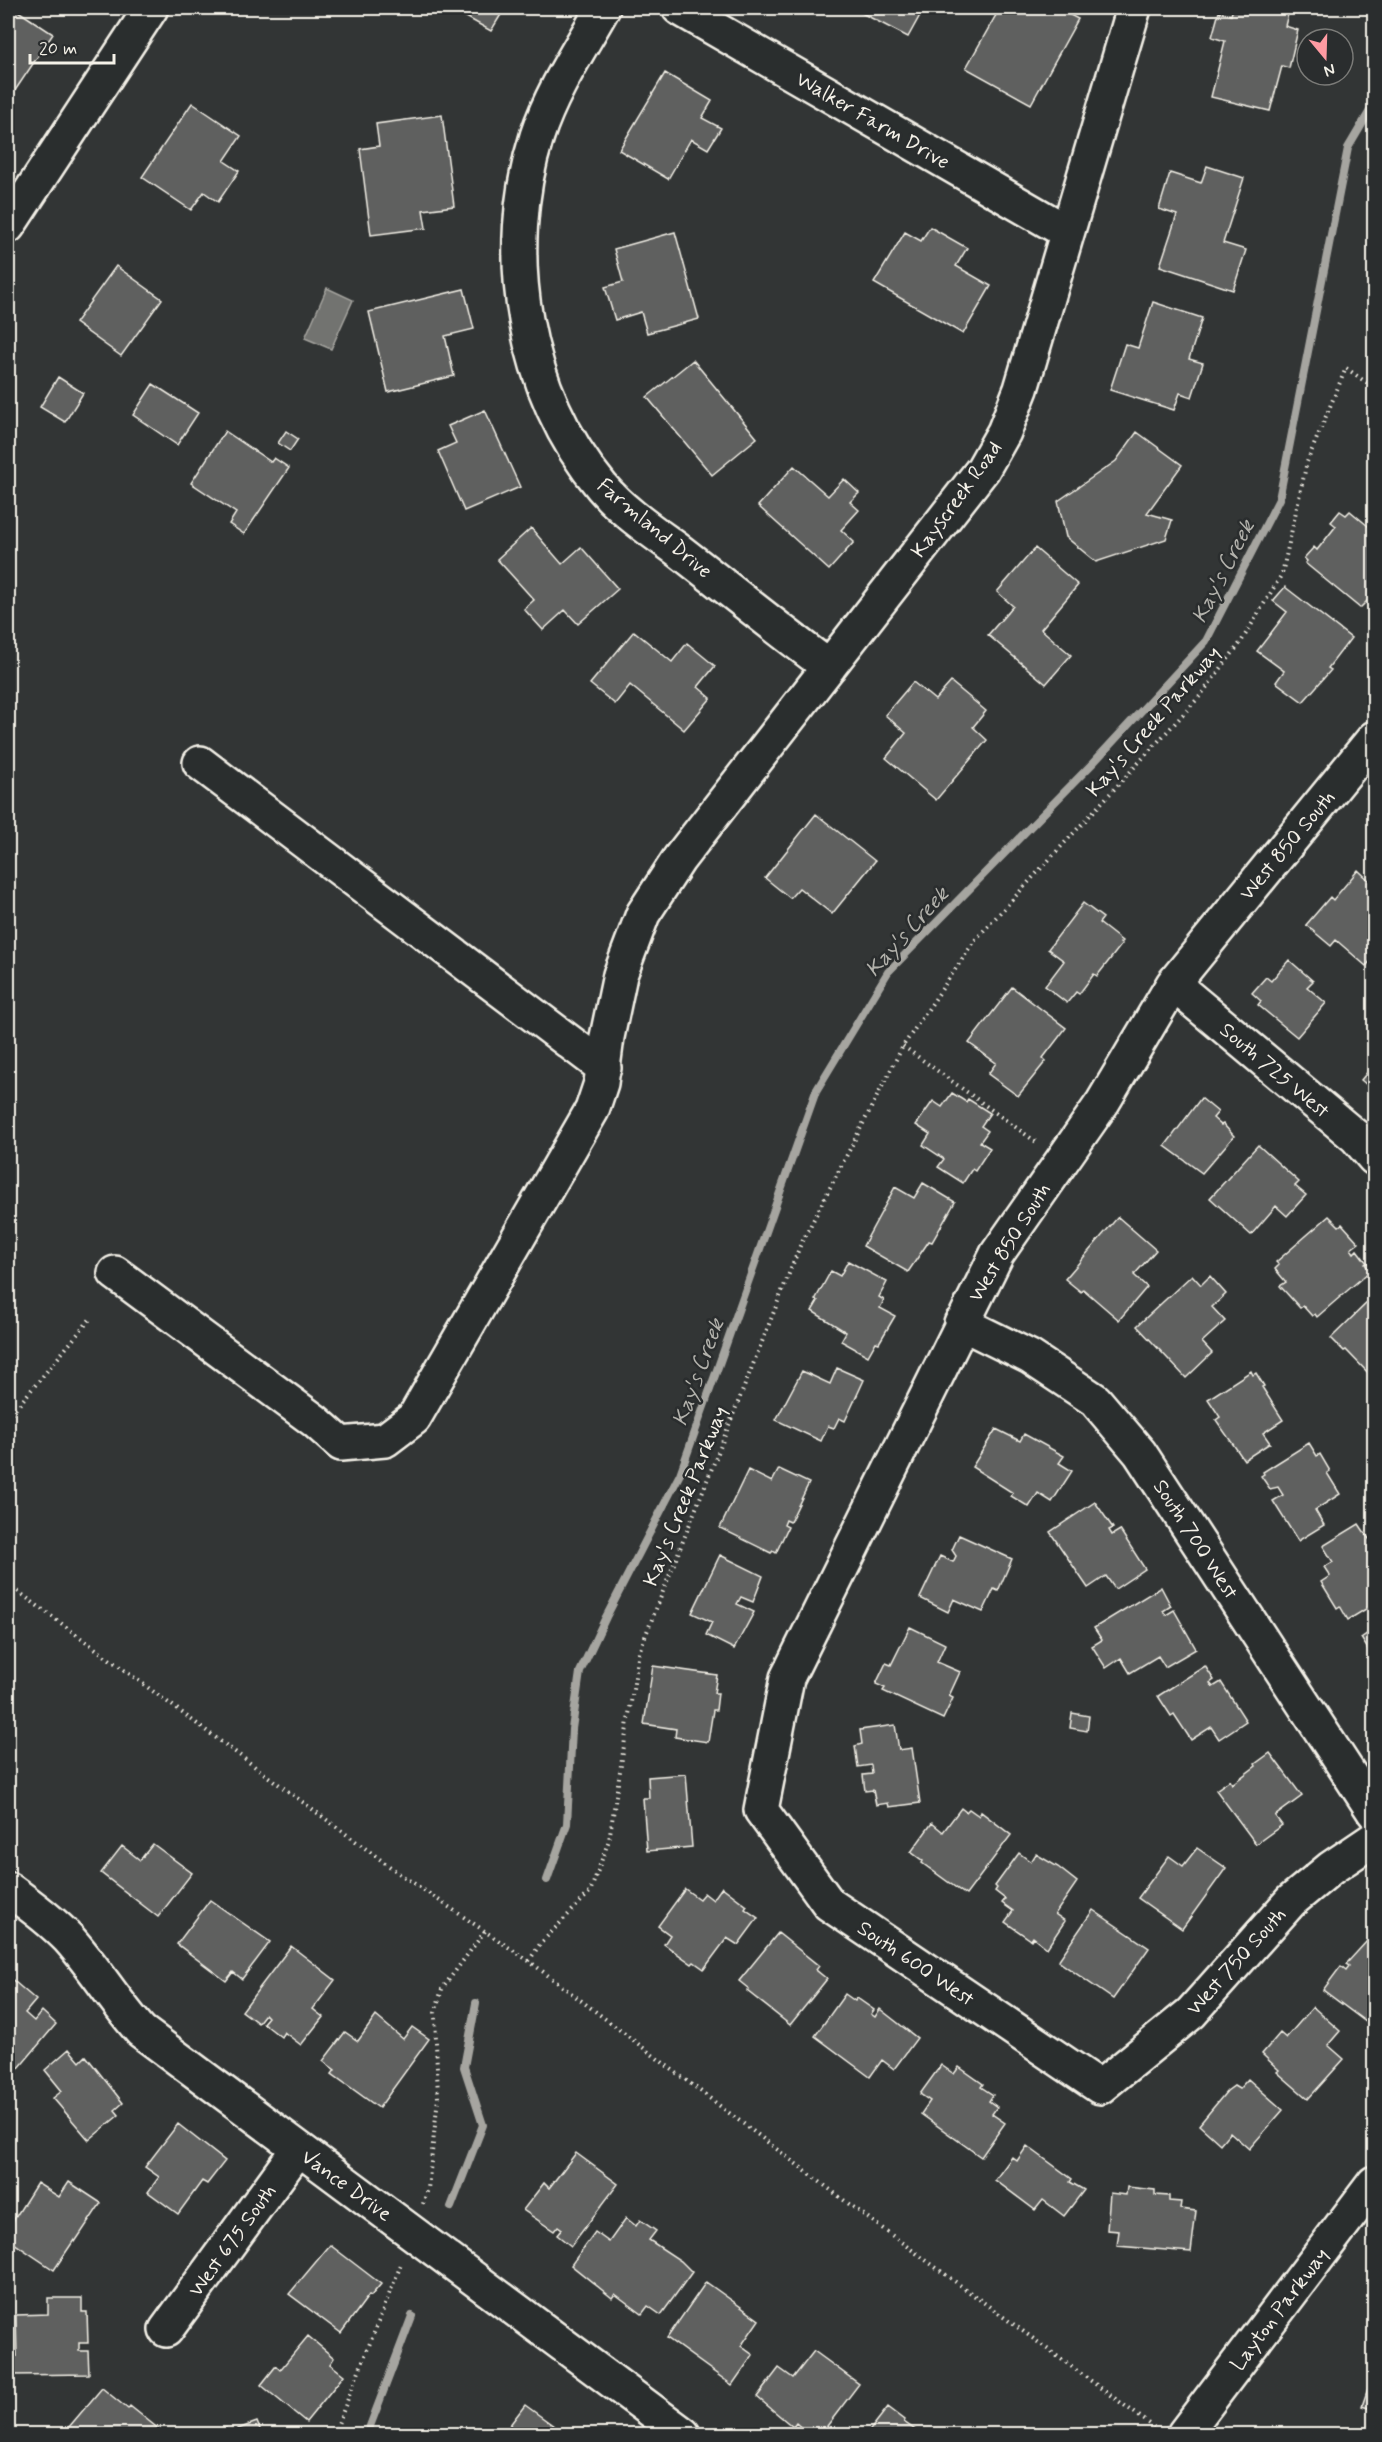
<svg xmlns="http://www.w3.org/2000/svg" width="1382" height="2442" viewBox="0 0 1382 2442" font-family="Mynerve,sans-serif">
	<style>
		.water { fill: #727370; stroke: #a6a5a0; stroke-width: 1.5 }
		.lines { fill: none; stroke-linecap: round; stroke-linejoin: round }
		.stream { stroke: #a6a5a0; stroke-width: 8 }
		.building { fill: #5f605f; stroke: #f4f1e8; stroke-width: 1.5 }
		.street-casing { stroke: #f4f1e8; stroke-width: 38 }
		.secondary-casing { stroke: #f4f1e8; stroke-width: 38 }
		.path { stroke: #f4f1e8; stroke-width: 4; stroke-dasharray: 1.5 4.5; stroke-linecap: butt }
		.street { stroke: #2a2d2e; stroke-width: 33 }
		.secondary { stroke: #2a2d2e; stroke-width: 33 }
		.labels { text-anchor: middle; stroke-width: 5; stroke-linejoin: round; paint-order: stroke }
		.street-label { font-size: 21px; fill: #f4f1e8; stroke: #2a2d2e }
		.water-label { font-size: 22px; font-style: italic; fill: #b3b2ac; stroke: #2a2d2e }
	</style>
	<rect width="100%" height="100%" fill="#323535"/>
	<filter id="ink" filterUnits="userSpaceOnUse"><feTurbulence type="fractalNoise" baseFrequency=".0167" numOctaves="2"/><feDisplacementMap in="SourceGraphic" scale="12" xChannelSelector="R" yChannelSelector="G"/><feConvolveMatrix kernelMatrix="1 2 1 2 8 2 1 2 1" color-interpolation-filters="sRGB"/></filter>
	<g filter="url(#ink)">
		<path class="water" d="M327 288 353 300 331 349 305 338Z"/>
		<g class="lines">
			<path class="stream" d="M547 1880 567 1824 572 1729 580 1672 606 1617 680 1474 816 1091 888 972 1093 763 1206 641 1279 499 1348 148 1374 104
				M451 2207 483 2125 464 2067 476 2003
				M367 2434 412 2316"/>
		</g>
		<path class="building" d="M450 8H505L491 31Z
			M852 8H924L908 37Z
			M1000 8H1057L1078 19 1031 104 966 68Z
			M1233 8H1260L1288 14 1285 26 1298 30 1289 68 1282 66 1270 111 1211 97 1225 41 1212 37 1219 12 1231 15Z
			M15 9 53 34 8 101V20Z
			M665 73 712 101 702 118 721 128 708 149 691 139 668 179 619 150Z
			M192 103 241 136 224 161 239 171 218 202 204 192 191 210 142 177Z
			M442 115 454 206 423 210 426 228 371 235 360 149 379 146 376 124Z
			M1207 166 1244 178 1223 243 1246 250 1233 290 1160 266 1177 215 1159 209 1170 173 1201 183Z
			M930 227 967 248 956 266 991 286 963 334 874 283 905 232 921 241Z
			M675 232 699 319 647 333 641 312 615 320 605 287 623 282 614 249Z
			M116 266 162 299 121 356 75 323Z
			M464 289 474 329 445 336 454 376 388 392 369 312Z
			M1153 302 1202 318 1189 359 1203 363 1192 397 1180 393 1174 410 1110 390 1125 344 1138 348Z
			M693 360 757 438 712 475 647 397Z
			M58 377 83 393 65 422 40 407Z
			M153 384 198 413 177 445 133 415Z
			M485 410 520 487 464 511 438 451 456 443 448 426Z
			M225 431 271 462 274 458 289 468 244 534 229 524 236 513 191 483Z
			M286 431 298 439 290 451 278 443Z
			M1137 432 1182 465 1147 513 1172 520 1166 539 1096 562 1066 537 1058 501 1116 461Z
			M794 466 828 496 844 479 859 493 850 502 859 510 841 530 854 542 829 570 758 506Z
			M1340 511 1346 515 1350 511 1374 531V594L1360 608 1305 563 1307 561 1304 558 1314 547 1317 550 1336 526 1331 522Z
			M531 528 562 564 581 547 618 589 578 624 565 610 543 630 524 609 534 600 497 559Z
			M1035 548 1078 585 1041 629 1071 655 1046 684 988 635 1013 606 997 592Z
			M1285 587 1351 638 1328 668 1331 670 1303 702 1276 682 1284 671 1257 651 1287 612 1273 601Z
			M634 631 672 662 687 643 715 666 698 687 711 698 684 730 630 685 615 704 590 684Z
			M913 682 935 700 951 682 986 711 973 727 987 740 936 800 886 758 906 733 885 715Z
			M816 814 875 861 832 914 799 888 790 898 765 878Z
			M1358 870 1374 885V957L1366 966 1336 940 1331 946 1306 925 1330 897 1333 900Z
			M1083 903 1103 918 1099 923 1122 941 1120 943 1122 944 1097 976 1094 974 1079 994 1076 992 1067 1003 1045 986 1064 961 1048 949Z
			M1289 960 1313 981 1307 987 1326 1003 1297 1037 1258 1005 1261 1001 1252 993 1266 977 1271 981Z
			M1012 987 1066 1028 1043 1058 1046 1061 1018 1096 988 1074 996 1063 969 1043Z
			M1374 1064V1091L1361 1080Z
			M952 1093 966 1102 968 1099 990 1113 981 1126 988 1131 980 1142 990 1148 975 1171 972 1169 963 1183 938 1167 944 1159 923 1145 930 1134 916 1125 933 1101 942 1107Z
			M1201 1098 1218 1112 1213 1118 1221 1125 1223 1124 1234 1136 1202 1173 1165 1146Z
			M1258 1145 1299 1182 1295 1186 1306 1195 1287 1216 1276 1206 1251 1235 1210 1198Z
			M923 1183 955 1202 932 1242 929 1241 908 1272 863 1246 895 1187 914 1198Z
			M1329 1216 1339 1226 1342 1224 1359 1243 1351 1249 1354 1253 1357 1250 1367 1263 1365 1264 1370 1271 1317 1317 1315 1314 1312 1316 1303 1306 1300 1308 1280 1286 1286 1282 1275 1269 1279 1265 1276 1262Z
			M1118 1217 1156 1250 1134 1275 1147 1287 1119 1320 1083 1289 1081 1292 1065 1279Z
			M848 1261 887 1282 879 1297 884 1300 880 1308 895 1316 879 1343 876 1342 868 1356 841 1341 846 1332 812 1311 818 1301 815 1300 831 1271 840 1276Z
			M1192 1275 1201 1285 1210 1276 1226 1294 1212 1307 1225 1321 1202 1342 1212 1353 1186 1378 1137 1326Z
			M1371 1299 1374 1303V1379L1346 1350 1344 1351 1331 1338Z
			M837 1368 864 1380 845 1421 839 1418 834 1428 828 1426 821 1441 776 1420 802 1371 830 1384Z
			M1251 1371 1253 1375 1256 1373 1264 1386 1262 1387 1283 1420 1263 1433 1270 1443 1244 1460 1216 1420 1220 1417 1208 1399Z
			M996 1429 1020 1441 1024 1434 1064 1456 1059 1463 1072 1471 1052 1502 1038 1493 1029 1507 1011 1496 1013 1493 972 1467Z
			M1309 1443 1317 1456 1320 1454 1330 1471 1327 1473 1340 1494 1315 1510 1324 1525 1298 1541 1273 1501 1283 1495 1278 1487 1270 1489 1261 1476 1264 1474 1263 1472Z
			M779 1469 809 1483 790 1522 786 1520 784 1525 788 1527 776 1553 773 1551 771 1553 720 1528 748 1470 772 1482Z
			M1095 1502 1113 1528 1109 1530 1112 1535 1120 1530 1145 1569 1115 1589 1106 1576 1088 1588 1050 1532Z
			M1359 1524 1369 1539 1374 1535V1590L1372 1591 1374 1596V1604L1348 1620 1340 1606 1337 1608 1321 1582 1330 1576 1324 1567 1333 1562 1323 1546Z
			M959 1535 1012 1559 998 1591 994 1589 983 1612 954 1599 948 1612 920 1598 940 1556 953 1562 956 1556 952 1550Z
			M720 1555 763 1576 753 1602 741 1597 737 1604 754 1612 734 1649 706 1635 712 1622 692 1613Z
			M1161 1587 1171 1606 1163 1611 1166 1615 1174 1610 1196 1649 1165 1667 1158 1656 1130 1673 1121 1658 1106 1668 1092 1646 1102 1640 1094 1628Z
			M910 1627 945 1644 937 1662 960 1672 949 1696 953 1698 943 1719 883 1691 885 1688 876 1684 886 1663 891 1665Z
			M1374 1629V1659L1361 1638Z
			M653 1666 717 1675 714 1693H718L716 1710H713L708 1742 675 1737 676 1729 644 1724Z
			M1205 1666 1214 1680 1210 1683 1213 1687 1221 1682 1246 1721 1219 1739 1211 1727 1191 1740 1174 1714 1171 1716 1158 1696Z
			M1072 1713 1089 1716 1087 1731 1070 1728Z
			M895 1725 899 1750 912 1748 920 1803 889 1807 888 1803 876 1805 873 1790 865 1791 863 1775 872 1774 871 1765 858 1767 855 1746 862 1744 860 1730Z
			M1270 1753 1302 1796 1275 1816 1282 1825 1256 1844 1216 1790 1230 1780 1232 1784 1256 1766 1255 1764Z
			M686 1774 692 1847 647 1851 643 1798H649L648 1777Z
			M961 1808 966 1812 969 1809 979 1816 981 1812 1011 1835 966 1895 922 1863 923 1861 911 1852 932 1823 943 1832Z
			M153 1844 192 1873 158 1917 101 1873 122 1846 140 1860Z
			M1197 1848 1226 1868 1182 1929 1138 1898 1169 1856 1183 1866Z
			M1019 1853 1031 1862 1036 1854 1058 1867 1077 1882 1055 1914 1065 1921 1047 1948 1033 1937 1031 1940 1005 1922 1013 1911 1002 1903 1005 1899 995 1891 997 1888 995 1886Z
			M722 1887 747 1906 745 1909 758 1918 738 1945 727 1938 704 1969 694 1962 692 1964 664 1944 670 1935 658 1926 685 1889 699 1899 704 1893 713 1900Z
			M210 1900 270 1942 242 1979 233 1972 226 1981 177 1944Z
			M1093 1910 1149 1948 1113 1999 1058 1961Z
			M778 1933 819 1966 816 1970 827 1979 790 2025 747 1991 749 1989 739 1981Z
			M1367 1941 1374 1947V2028L1323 1990 1341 1966 1346 1970 1349 1966 1346 1964Z
			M291 1946 335 1980 313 2009 323 2017 301 2045 284 2032 281 2037 263 2023 268 2017 265 2014 258 2023 242 2011Z
			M8 1976 36 2000 25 2013 34 2021 42 2011 56 2024 8 2081Z
			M845 1994 855 2001 857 1998 874 2010 871 2014 875 2017 880 2009 917 2038 894 2069 882 2060 870 2077 815 2036Z
			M1313 2007 1340 2031 1328 2045 1344 2059 1308 2099 1277 2072 1279 2070 1262 2054 1280 2033 1286 2038Z
			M376 2016 403 2039 412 2027 429 2039 379 2108 332 2074 335 2070 323 2061 345 2032 358 2041Z
			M69 2049 80 2062 86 2056 123 2103 115 2110 119 2115 89 2140 53 2098 62 2091 45 2070Z
			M941 2065 954 2074 959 2067 983 2084 981 2087 993 2095 989 2101 997 2107 992 2114 1005 2123 981 2157 921 2114 930 2101 920 2094Z
			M1248 2079 1283 2110 1249 2149 1230 2132 1220 2144 1199 2125 1227 2091 1234 2086 1239 2089Z
			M178 2124 225 2161 207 2184 202 2181 178 2214 148 2192 159 2177 145 2167Z
			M1027 2146 1072 2179 1070 2182 1084 2190 1064 2216 1043 2200 1035 2210 995 2180 1012 2157 1017 2161Z
			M576 2153 618 2184 571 2246 557 2235 562 2229 558 2226 554 2231 523 2210 544 2183 549 2188Z
			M69 2182 101 2203 75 2242 74 2240 54 2270 8 2239V2229L37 2183 59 2197Z
			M1127 2187 1155 2190V2195L1169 2196V2201L1181 2202 1180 2209 1196 2211 1191 2252 1117 2246 1119 2231 1107 2230 1110 2193 1126 2195Z
			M626 2218 636 2226 640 2220 656 2231 649 2240 681 2261 692 2272 661 2315 648 2306 642 2314 615 2294 612 2298 571 2265 595 2232 609 2242Z
			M330 2245 381 2284 371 2296 369 2295 341 2333 289 2294Z
			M706 2282 759 2320 741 2346 753 2355 732 2385 667 2338Z
			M48 2298H82V2312H87L88 2343H79V2351H88L89 2374 12 2375V2355L17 2356 16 2315 48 2314Z
			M308 2336 334 2358 330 2364 344 2375 306 2422 261 2385 276 2366 280 2370Z
			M814 2351 859 2384 821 2434H801L804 2430 796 2423 793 2427 757 2397 779 2368 793 2378Z
			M1374 2371V2410L1362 2406Z
			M102 2388 128 2409 130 2406 165 2434H63Z
			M525 2405 565 2434H503Z
			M888 2407 905 2420 904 2422 921 2434H867Z
			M257 2422 262 2434H240L238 2429Z
			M226 2428 229 2434H209Z"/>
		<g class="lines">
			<defs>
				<path id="street" d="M603 8C580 49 552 90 537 136 500 252 523 393 602 487 624 513 655 533 682 553 731 591 779 630 829 667
					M679 8 1067 232
					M8 226 151 8
					M1374 738 1173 984 1103 1102 997 1254 787 1678 761 1810 829 1904 1100 2087 1191 2013 1291 1901 1331 1868 1374 1839
					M200 763 604 1068
					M1173 984 1356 1137 1374 1158
					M115 1273 315 1421 341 1444 385 1440 414 1418 592 1110 601 1083 607 1037 620 975 643 914 679 859 983 469 1004 432 1021 389 1134 8
					M961 1323 1030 1357 1095 1400 1140 1453 1374 1812
					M8 1889C29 1904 51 1920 69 1939 95 1968 115 2002 141 2031L683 2434
					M166 2330 298 2149"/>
				<path id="secondary" d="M1184 2434 1374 2183"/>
			</defs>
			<use href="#street" class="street-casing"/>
			<use href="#secondary" class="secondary-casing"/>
			<path class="path" d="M903 1046 1039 1144
				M8 1418 91 1318
				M8 1584 400 1874 529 1961 849 2204 1154 2427
				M529 1961 540 1944 590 1892 609 1840 639 1652 800 1246 903 1046 976 939 1200 696 1241 642 1282 574 1307 462 1346 368 1374 388
				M423 2204 428 2189 438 2098 435 2013 442 1989 485 1931
				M334 2434 402 2262"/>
			<use href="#street" class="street"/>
			<use href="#secondary" class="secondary"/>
		</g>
	</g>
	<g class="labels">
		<g class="street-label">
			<text transform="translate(873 120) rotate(30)" y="7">Walker Farm Drive</text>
			<text transform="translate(956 499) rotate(-54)" y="7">Kayscreek Road</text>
			<text transform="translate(655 528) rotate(40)" y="7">Farmland Drive</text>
			<text transform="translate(1153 721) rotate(-49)" y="7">Kay's Creek Parkway</text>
			<text transform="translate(1287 845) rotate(-50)" y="7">West 850 South</text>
			<text transform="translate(1275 1070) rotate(40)" y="7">South 725 West</text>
			<text transform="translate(1009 1242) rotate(-58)" y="7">West 850 South</text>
			<text transform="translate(685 1496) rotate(-68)" y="7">Kay's Creek Parkway</text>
			<text transform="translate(1196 1539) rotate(57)" y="7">South 700 West</text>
			<text transform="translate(1236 1961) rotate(-48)" y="7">West 750 South</text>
			<text transform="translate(916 1963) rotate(34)" y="7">South 600 West</text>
			<text transform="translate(347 2185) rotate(36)" y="7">Vance Drive</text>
			<text transform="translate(232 2240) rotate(-54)" y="7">West 675 South</text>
			<text transform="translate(1279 2309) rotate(-53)" y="7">Layton Parkway</text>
		</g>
		<g class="water-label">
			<text transform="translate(1222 571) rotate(-63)" y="8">Kay's Creek</text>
			<text transform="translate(906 931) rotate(-48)" y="8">Kay's Creek</text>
			<text transform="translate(697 1372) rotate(-70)" y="8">Kay's Creek</text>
		</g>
	</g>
	<rect width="1382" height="2442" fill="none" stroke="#2a2d2e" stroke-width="30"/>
	<rect x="15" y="15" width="1352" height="2412" fill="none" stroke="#f4f1e8" stroke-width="2" filter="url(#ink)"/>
	<g transform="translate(1325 57) rotate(161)"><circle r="28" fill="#2a2d2e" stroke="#7b7b78" stroke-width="1.5"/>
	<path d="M0-4.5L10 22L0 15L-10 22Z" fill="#ff9aa2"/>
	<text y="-9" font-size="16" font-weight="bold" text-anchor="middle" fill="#f4f1e8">N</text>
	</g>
	<path d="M30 54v9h84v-9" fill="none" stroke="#f4f1e8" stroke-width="3"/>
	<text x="39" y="54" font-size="18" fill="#f4f1e8" stroke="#2a2d2e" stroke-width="4.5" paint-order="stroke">20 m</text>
</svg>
